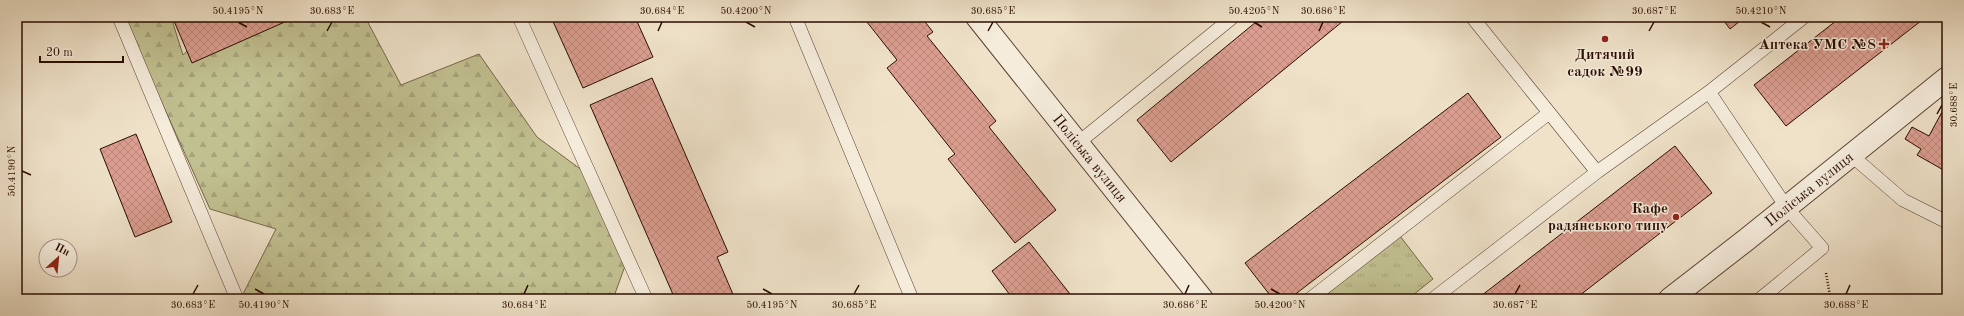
<svg xmlns="http://www.w3.org/2000/svg" width="1964" height="316" viewBox="0 0 1964 316" font-family="'Old Standard TT',serif">
	<style>
		.grass { fill: url(#grass-tufts); stroke: #766649 }
		.forest { fill: url(#forest-firs); stroke: #766649 }
		.building { fill: url(#building-cross-hatch); stroke: #2a0c01 }
		.lines { fill: none; stroke-linecap: round; stroke-linejoin: round }
		.lane-casing { stroke: #5b4233; stroke-width: 14 }
		.street-casing { stroke: #5b4233; stroke-width: 24 }
		.path { stroke: #2a0c01; stroke-width: 2.5; stroke-dasharray: 1 2; stroke-linecap: butt }
		.lane { stroke: #f5ecdc; stroke-width: 13 }
		.street { stroke: #f5ecdc; stroke-width: 22 }
		.ticks { fill: none; stroke: #2a0c01; stroke-width: 1.5 }
		.poi-dot { fill: #8f2418; stroke: #f5ecdc; stroke-width: 1.5 }
		.labels { text-anchor: middle; stroke-width: 3; stroke-linejoin: round; paint-order: stroke }
		.poi-label { font-size: 15px; font-weight: bold; fill: #2a0c01; stroke: #f5ecdc; text-anchor: end }
		.street-label { font-size: 15px; fill: #2a0c01; stroke: #f5ecdc }
		.neatline { fill: none; stroke: #2a0c01; stroke-width: 1.5 }
		.ticks-label { font-size: 10px; text-anchor: middle; fill: #2a0c01 }
	</style>
	<defs>
		<pattern id="grass-tufts" width="24" height="20" patternUnits="userSpaceOnUse"><rect width="24" height="20" fill="#c1c091"/><path d="M3 7l-1-3M5 7V3M7 7l1-3M15 17l-1-3M17 17v-4M19 17l1-3" fill="none" stroke="#a6a47b"/></pattern>
		<pattern id="forest-firs" width="22" height="20" patternUnits="userSpaceOnUse"><rect width="22" height="20" fill="#c1c091"/><path d="M5 1l3.5 6h-7zM16 11l3.5 6h-7z" fill="#a6a47b"/></pattern>
		<pattern id="building-cross-hatch" width="8" height="8" patternUnits="userSpaceOnUse"><rect width="8" height="8" fill="#db9e90"/><path d="M0 0l8 8M0 8l8-8" fill="none" stroke="#bc877a"/></pattern>
	</defs>
	<rect width="100%" height="100%" fill="#efe2c9"/>
	<filter id="stains"><feTurbulence type="fractalNoise" baseFrequency=".005" numOctaves="4"/><feColorMatrix values="0 0 0 0 .2 0 0 0 0 .09 0 0 0 0 .02 0 0 0 .5 -.17"/></filter>
	<radialGradient id="worn" r=".72"><stop offset=".6" stop-color="#630" stop-opacity="0"/><stop offset="1" stop-color="#630" stop-opacity=".3"/></radialGradient>
	<path class="grass" d="M1400 236 1433 279 1408 299H1321Z"/>
	<path class="forest" d="M123 17H171L183 55 207 32 277 17H365L401 85 479 54 537 137 602 185 625 266 613 299H548L544 295 521 299H246L243 294 276 229 210 209Z"/>
	<path class="building" d="M182 17H296L192 63 174 21Z
		M551 17H635L653 57 583 88Z
		M863 17H921L933 32 927 36 996 121 989 127 1056 210 1015 243 948 159 955 154 887 68 897 60Z
		M1262 17H1348L1171 162 1137 120Z
		M1721 17H1745L1730 29Z
		M1841 17H1926L1786 126 1754 85Z
		M652 78 728 252 717 257 735 299H675L590 105Z
		M1468 93 1501 137 1289 299H1273L1245 263Z
		M1943 110 1947 112V172L1917 155 1921 149 1905 139 1912 127 1929 136Z
		M136 134 172 222 135 237 100 149Z
		M1675 146 1712 193 1575 299H1477Z
		M1029 242 1074 299H1013L992 271Z"/>
	<g class="lines">
		<defs>
			<path id="lane" d="M119 17 237 299
				M519 17 646 299
				M795 17 912 299
				M1472 17 1597 172 1709 92 1804 17
				M1709 92 1787 208 1822 248 1760 299
				M1078 143 1233 17
				M1851 155 1903 200 1947 222
				M1310 299 1549 113
				M1433 299 1597 172"/>
			<path id="street" d="M977 17 1202 299
				M1670 299 1746 240 1947 78"/>
		</defs>
		<use href="#lane" class="lane-casing"/>
		<use href="#street" class="street-casing"/>
		<path class="path" d="M1826 273 1830 296 1833 299"/>
		<use href="#lane" class="lane"/>
		<use href="#street" class="street"/>
	</g>
	<path class="ticks" d="M238 22 247 27M746 22 755 27M1254 22 1262 27M1761 22 1770 27M327 31 332 22M658 31 662 22M988 31 993 22M1319 31 1323 22M1649 31 1654 22M1937 114 1942 105M22 171 31 175M255 289 264 294M763 289 772 294M1271 289 1280 294M193 294 198 285M524 294 528 285M854 294 859 285M1185 294 1189 285M1515 294 1520 285M1846 294 1850 285"/>
	<g class="poi-dot">
		<circle cx="1605" cy="39" r="4"/>
		<path d="M1882 38h4v4h4v4h-4v4h-4v-4h-4v-4h4z"/>
		<circle cx="1676" cy="217" r="4"/>
	</g>
	<g class="labels">
		<g class="poi-label">
			<text x="1876" y="49">Аптека УМС №8</text>
			<text x="1605" y="59" text-anchor="middle">Дитячий<tspan x="1605" dy="17">садок №99</tspan></text>
			<text x="1668" y="213">Кафе<tspan x="1668" dy="17">радянського типу</tspan></text>
		</g>
		<g class="street-label">
			<text transform="translate(1090 158) rotate(51)" y="5">Поліська вулиця</text>
			<text transform="translate(1809 189) rotate(-39)" y="5">Поліська вулиця</text>
		</g>
	</g>
	<rect width="1964" height="316" fill="none" stroke="#efe2c9" stroke-width="44"/>
	<g transform="translate(58 258) rotate(27)"><circle r="19" fill="#f5ecdc" stroke="#a49284"/>
	<path d="M0-3L7 15L0 10L-7 15Z" fill="#8f2418"/>
	<text y="-6" font-size="11" font-weight="bold" text-anchor="middle" fill="#2a0c01">Пн</text>
	</g>
	<path d="M40 56v6h83v-6" fill="none" stroke="#2a0c01" stroke-width="2"/>
	<text x="46" y="56" font-size="12" fill="#2a0c01" stroke="#f5ecdc" stroke-width="3" paint-order="stroke">20 m</text>
	<rect x="22" y="22" width="1920" height="272" class="neatline"/>
	<g class="ticks-label">
		<text x="238" y="14">50.4195°N</text>
		<text x="332" y="14">30.683°E</text>
		<text x="662" y="14">30.684°E</text>
		<text x="746" y="14">50.4200°N</text>
		<text x="993" y="14">30.685°E</text>
		<text x="1254" y="14">50.4205°N</text>
		<text x="1323" y="14">30.686°E</text>
		<text x="1654" y="14">30.687°E</text>
		<text x="1761" y="14">50.4210°N</text>
		<text transform="translate(1953 105) rotate(-90)" y="4">30.688°E</text>
		<text transform="translate(11 171) rotate(-90)" y="4">50.4190°N</text>
		<text x="193" y="308">30.683°E</text>
		<text x="264" y="308">50.4190°N</text>
		<text x="524" y="308">30.684°E</text>
		<text x="772" y="308">50.4195°N</text>
		<text x="854" y="308">30.685°E</text>
		<text x="1185" y="308">30.686°E</text>
		<text x="1280" y="308">50.4200°N</text>
		<text x="1515" y="308">30.687°E</text>
		<text x="1846" y="308">30.688°E</text>
	</g>
	<rect width="100%" height="100%" filter="url(#stains)"/>
	<rect width="100%" height="100%" fill="url(#worn)"/>
</svg>
